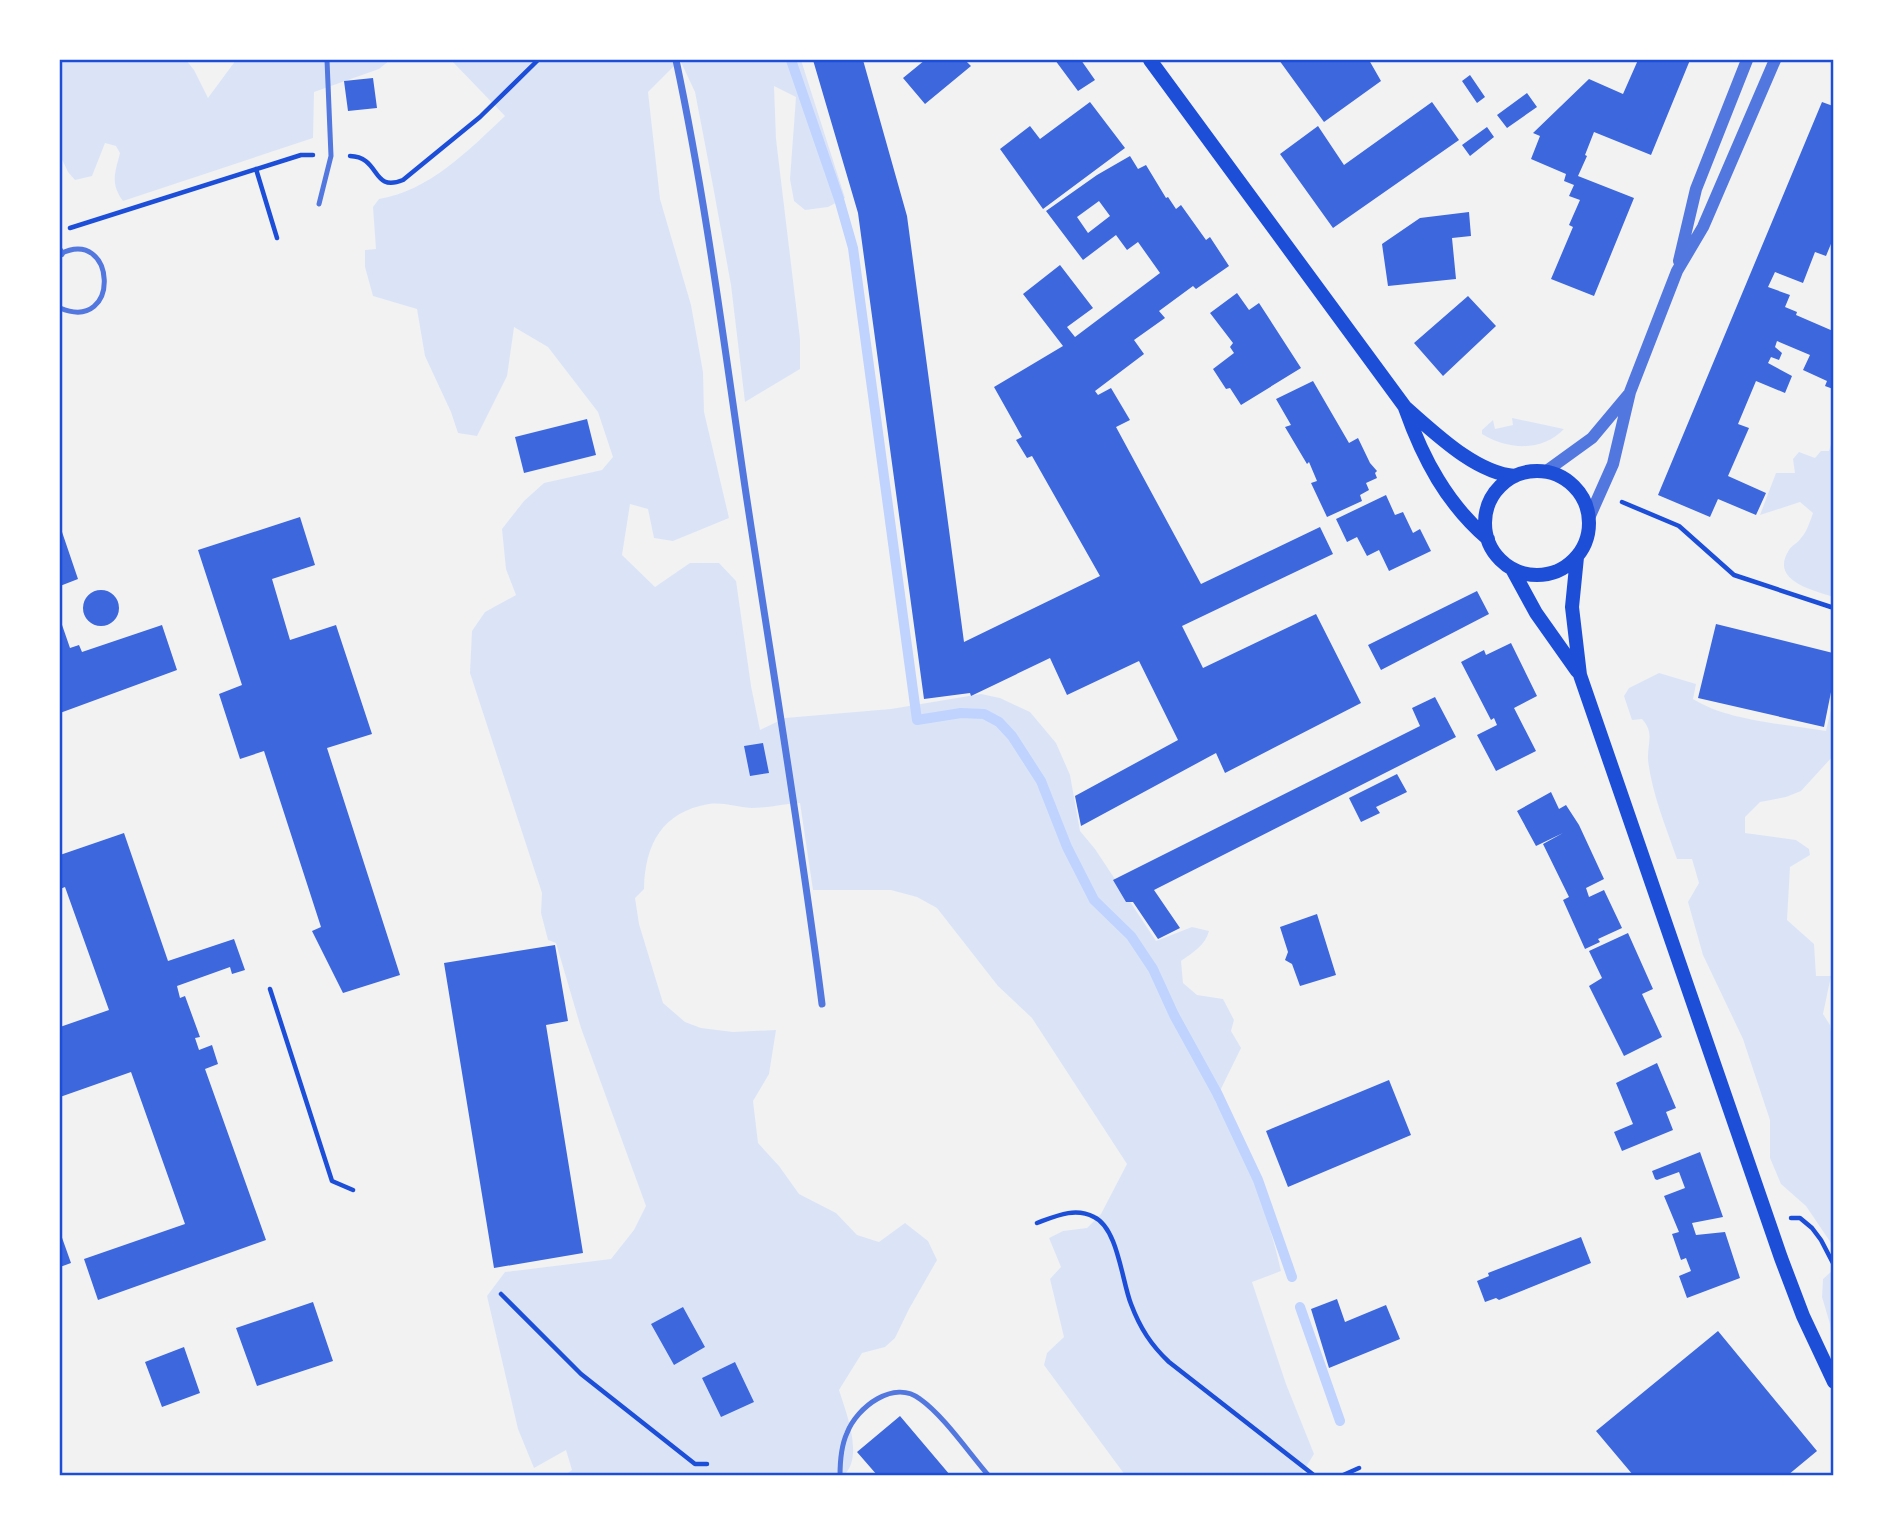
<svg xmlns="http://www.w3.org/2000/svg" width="1893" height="1535" viewBox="0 0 1893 1535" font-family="'Exo 2',sans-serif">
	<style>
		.green { fill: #dbe4f7 }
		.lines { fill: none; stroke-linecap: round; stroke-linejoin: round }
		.stream { stroke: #bfd3fe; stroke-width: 10 }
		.building { fill: #3d67dc; fill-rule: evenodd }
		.path { stroke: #1d4ed8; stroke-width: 4.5 }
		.service { stroke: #5277de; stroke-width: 5 }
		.minor { stroke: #5277de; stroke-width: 7 }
		.tertiary { stroke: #5277de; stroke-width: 12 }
		.secondary { stroke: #1d4ed8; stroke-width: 14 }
		.neatline { fill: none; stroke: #1d4ed8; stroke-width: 2.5 }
	</style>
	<rect width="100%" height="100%" fill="#f2f2f2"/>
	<path class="green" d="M60 60H186L194 70 208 98 236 60H390L379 69 314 92 313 138 123 201C110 183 115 173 120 153L116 146 105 143 92 176 75 180 68 172 60 155Z
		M451 60H801L845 198 828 207 805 210 794 201 790 179 796 97 774 86 776 139 800 339V369L745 402 731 285 713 186 695 92 680 60 648 92 660 199 691 305 703 372 704 412 729 518 673 541 654 538 648 509 630 504 622 555 655 587 690 563H719L736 581 751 686 760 730 785 718 891 709 981 694 1000 698 1030 712 1056 743 1070 775 1080 831 1095 849 1156 941 1192 927 1209 931C1205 946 1193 952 1181 961L1183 983 1197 995 1223 999 1234 1020 1231 1031 1241 1048 1215 1101C1247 1154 1267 1211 1281 1271L1252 1282 1286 1384 1314 1454 1301 1475H1125L1044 1365 1047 1353 1064 1337 1050 1279 1061 1267 1049 1238 1063 1231 1087 1228 1101 1214 1127 1164 1032 1018 998 986 937 908 917 897 891 890H813L800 803C784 804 767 808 751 808 738 807 722 802 709 804 662 812 645 844 644 889L635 898 639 924 663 1003 685 1022 701 1028 733 1032 776 1030 769 1074 753 1101 758 1143 779 1166 799 1194 836 1213 857 1235 879 1242 905 1223 928 1241 937 1260 909 1309 895 1338 885 1347 862 1353 839 1390C846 1412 864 1457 844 1475H565L572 1470 566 1450 534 1468 518 1429 487 1296 505 1272 611 1259 634 1230 646 1206 581 1028 556 943 548 940 541 913 542 893 470 673 472 631 485 612 516 595 506 569 502 529 524 501 544 483 602 470 613 457 598 412 548 347 514 327 507 376 477 436 458 433 451 412 425 356 417 309 373 296 365 267V250L376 249 373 207 379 199C429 191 469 150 505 116Z
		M1512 418 1564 429C1542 452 1508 450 1482 434V430L1493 420 1495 429 1513 425Z
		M1833 438V597C1813 590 1769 581 1789 550 1792 545 1798 543 1801 538 1807 532 1810 521 1813 513L1800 502 1760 515 1776 473H1795L1793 459 1799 452 1815 458 1821 451H1829Z
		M1659 673 1696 684 1693 699C1728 721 1785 724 1826 731L1833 701V756L1801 791 1786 797 1760 802 1745 817V833L1796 840 1809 849 1810 855 1790 867 1787 920 1814 944 1816 976H1831L1823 1014 1830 1025 1834 1054 1833 1246 1806 1206 1781 1184 1770 1158V1120L1743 1039 1703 955 1688 902 1699 883 1692 859H1677C1666 827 1652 794 1648 760 1647 744 1655 733 1642 719L1632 720 1624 696 1629 688Z
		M1833 1270V1350L1830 1324 1822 1297 1823 1279Z"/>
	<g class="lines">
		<path class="stream" d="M791 60 839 199 853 248 917 720 961 713 984 714 999 722 1012 736 1041 781 1067 847 1094 900 1131 936 1153 969 1174 1015 1217 1093 1258 1180 1292 1277
			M1300 1307 1340 1421"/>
	</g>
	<path class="building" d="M813 60H863L907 216 964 642 1100 576 1032 456 1027 458 1016 440 1022 437 994 387 1063 346 1023 294 1060 265 1093 308 1067 327 1075 337 1160 273 1138 242 1127 250 1116 235 1083 260 1046 211 1097 175 1130 156 1138 169 1146 165 1166 198 1168 197 1176 209 1181 205 1206 240 1210 237 1229 266 1196 289 1193 286 1159 311 1165 318 1134 340 1144 354 1095 391 1098 395 1111 388 1130 420 1116 427 1201 584 1320 527 1333 554 1182 626 1203 668 1316 614 1361 703 1225 773 1216 753 1081 826 1075 796 1178 740 1139 661 1067 695 1050 658 971 696 970 693 924 699 858 213ZM1099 201 1110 216 1088 233 1077 217Z
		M925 60H965L971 66 925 104 903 78Z
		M1055 60H1081L1095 80 1078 91Z
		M1279 60H1369L1381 81 1324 122Z
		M1638 60H1690L1651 155 1594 132 1585 155 1587 156 1578 176 1634 198 1594 296 1551 279 1573 227 1569 225 1580 200 1569 196 1574 185 1564 181 1566 174 1531 159 1540 136 1533 133 1589 79 1623 94Z
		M1470 75 1485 97 1477 103 1462 81Z
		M373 78 377 108 348 111 344 81Z
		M1527 93 1537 107 1507 128 1497 115Z
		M1090 102 1125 148 1043 209 1000 149 1030 126 1040 139Z
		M1432 102 1459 140 1333 228 1280 154 1318 126 1344 165Z
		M1822 102 1833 106V239L1826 256 1815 252 1803 283 1775 272 1768 287 1790 295 1785 307 1797 312 1796 315 1833 331V389L1825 386 1827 381 1803 370 1810 355 1777 341 1775 347 1782 353 1779 360 1771 357 1768 363 1792 376 1785 393 1756 381 1738 424 1749 428 1728 476 1766 493 1756 515 1718 499 1710 517 1658 495Z
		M1487 127 1494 137 1470 156 1462 145Z
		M1469 212 1471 236 1452 238 1456 279 1388 286 1382 244 1420 218Z
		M1237 293 1249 310 1259 303 1301 368 1241 405 1230 388 1226 389 1213 369 1234 353 1230 347 1233 343 1210 313Z
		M1468 296 1496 326 1443 376 1414 343Z
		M1313 381 1349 443 1358 438 1370 463 1377 471 1375 473 1377 478 1366 483 1369 490 1360 495 1362 501 1327 517 1311 483 1317 481 1309 462 1307 464 1285 427 1291 425 1276 399Z
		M587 419 596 455 524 473 515 437Z
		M1386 495 1395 515 1403 512 1413 533 1420 529 1431 551 1389 571 1379 550 1367 556 1357 537 1347 542 1336 519Z
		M300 517 315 565 272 579 290 640 336 625 372 734 327 748 400 975 343 993 312 931 321 927 264 751 240 759 219 694 242 685 198 550Z
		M60 526 78 579 60 586Z
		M83 608a18 18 0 1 1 36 0a18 18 0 1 1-36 0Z
		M1477 591 1489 614 1381 670 1368 645Z
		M60 619 70 648 79 645 82 652 162 625 177 670 60 713Z
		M1716 624 1833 653V682L1824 727 1698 698Z
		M1511 643 1537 696 1514 708 1536 751 1496 771 1477 735 1497 725 1494 718 1491 720 1461 662 1484 650 1486 655Z
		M1435 697 1456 737 1154 890 1180 928 1158 939 1133 902H1126L1113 880 1420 726 1412 708Z
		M763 743 769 773 750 776 744 746Z
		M1397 774 1407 792 1376 807 1380 813 1361 822 1349 798Z
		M1551 792 1559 809 1566 805 1579 825 1604 879 1586 888 1589 897 1604 890 1622 928 1598 939 1600 942 1585 949 1563 900 1569 897 1543 844 1563 833 1536 846 1517 811Z
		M124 833 168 961 234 939 245 970 232 974 230 967 177 986 180 998 185 996 200 1037 195 1038 199 1050 212 1045 218 1064 205 1069 266 1240 98 1300 84 1259 185 1224 131 1072 60 1097V1027L109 1010 65 887 60 889V855Z
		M1317 914 1336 975 1300 986 1292 964 1285 960 1288 952 1280 927Z
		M1628 933 1653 989 1642 994 1662 1037 1624 1056 1589 986 1602 978 1589 951Z
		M555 945 568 1021 546 1025 583 1253 494 1268 444 963Z
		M1657 1063 1676 1108 1666 1112 1673 1130 1622 1151 1614 1132 1633 1124 1616 1083Z
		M1389 1080 1411 1135 1288 1187 1266 1131Z
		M1700 1152 1723 1217 1692 1223 1696 1235 1725 1232 1740 1278 1687 1298 1679 1276 1691 1271 1686 1258 1681 1260 1672 1234 1679 1232 1664 1196 1685 1188 1679 1172 1657 1180 1655 1179 1652 1171Z
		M60 1232 71 1263 60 1267Z
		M1581 1237 1591 1263 1499 1300 1496 1298 1485 1302 1477 1281 1489 1276 1488 1273Z
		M1337 1299 1345 1322 1386 1305 1400 1339 1329 1368 1311 1309Z
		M313 1302 333 1361 257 1386 236 1328Z
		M683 1307 705 1347 674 1365 651 1324Z
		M1718 1331 1817 1451 1788 1475H1633L1596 1431Z
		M184 1347 200 1393 162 1407 145 1362Z
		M735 1362 754 1402 721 1417 702 1378Z
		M900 1416 950 1475H877L857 1452Z"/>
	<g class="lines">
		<path class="path" d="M350 156C381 157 371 193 403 180L480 117 538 60
			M256 169 277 238
			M70 228 301 155H313
			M1622 502 1679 526 1734 575 1834 608
			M270 989 332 1181 353 1190
			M1791 1218H1800L1812 1228 1821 1240 1834 1265
			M1037 1223C1056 1216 1075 1207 1094 1217 1118 1228 1122 1282 1131 1304 1140 1328 1151 1345 1169 1362L1315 1476
			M501 1294 581 1374 695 1464H707
			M1341 1476 1359 1468"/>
		<path class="service" d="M319 204 331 156 327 60
			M60 254C116 225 122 334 60 308
			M840 1476C840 1461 841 1446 847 1433 857 1407 894 1379 920 1399 944 1416 969 1453 989 1476"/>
		<path class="minor" d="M676 60C706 201 724 344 745 487 771 660 800 831 822 1004
			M60 251 61 254"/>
		<path class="tertiary" d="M1679 261 1696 189 1747 60
			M1545 472 1592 438 1628 395
			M1589 518 1613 464 1630 392 1677 271 1703 227 1775 60"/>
		<path class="secondary" d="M1150 60 1405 407C1434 432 1475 473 1515 476
			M1405 408C1423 459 1447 504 1488 539
			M1485 523a52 52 0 1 1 104 0a52 52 0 1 1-104 0Z
			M1577 557 1572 607 1580 675 1781 1258 1803 1316 1834 1382
			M1512 569 1536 613 1577 671"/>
	</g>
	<rect width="1893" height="1535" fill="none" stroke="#ffffff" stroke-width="122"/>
	<rect x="61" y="61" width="1771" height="1413" class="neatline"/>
</svg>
